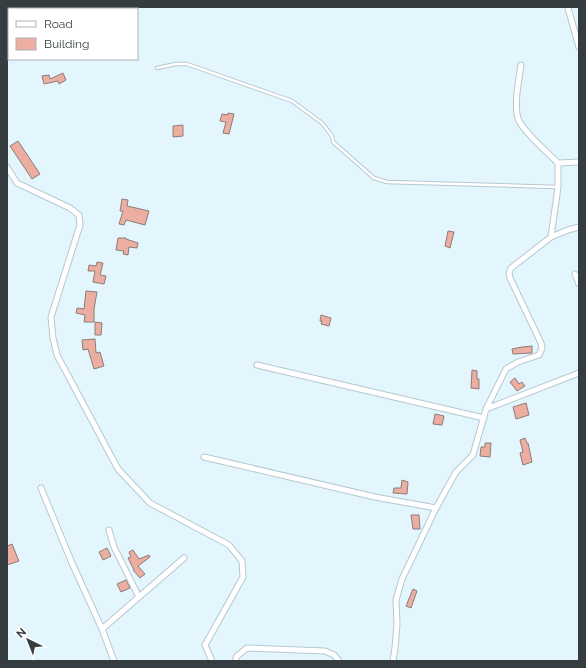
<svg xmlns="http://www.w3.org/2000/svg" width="586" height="668" viewBox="0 0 586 668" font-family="Raleway,sans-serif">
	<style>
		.building { fill: #ebaea0; stroke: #8d7c77 }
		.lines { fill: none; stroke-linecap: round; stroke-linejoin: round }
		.service-casing { stroke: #b6c8d0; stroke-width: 4.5 }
		.minor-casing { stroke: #b6c8d0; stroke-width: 7 }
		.service { stroke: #fff; stroke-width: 2.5 }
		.minor { stroke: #fff; stroke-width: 5 }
	</style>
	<rect width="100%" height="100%" fill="#e3f6fe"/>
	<path class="building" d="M63 73 66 80 59 84 58 81 44 84 42 76 49 75 50 79Z
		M228 113 234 114 229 134 223 133 226 122 220 121 222 114 228 115Z
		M183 125V136L173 137V126Z
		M18 141 40 174 32 179 10 146Z
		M122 199 128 200 127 206 149 211 145 225 126 220 124 225 119 224 123 211H120Z
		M448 231 454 232 450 248 445 246Z
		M118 238H126V239L138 243 137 248 129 247 128 255 123 254 124 251 116 250Z
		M97 262 103 263 100 275 106 276 104 284 93 282 95 271H88L89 265 96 266Z
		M86 291 97 292 94 309V322H84L85 315 76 313 77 308 84 309Z
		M321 315 331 318 329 326 321 324 322 321H320Z
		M95 322 102 323 101 335H95Z
		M95 339 96 353 100 352 104 366 94 369 88 349 83 350 82 340Z
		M532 346V353L513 354 512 349 522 347Z
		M472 370 477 371V379H479V389L471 388Z
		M515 378 519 384 522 382 525 386 517 391 510 382Z
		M526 403 529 415 516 419 513 407Z
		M435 414 444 416 442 425 433 424Z
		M525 438 527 443H528L532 462 523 465 520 453 523 452 520 440Z
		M485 443H491L490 457 480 456 481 447H485Z
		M402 480 408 482 407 494 393 493 394 488H401Z
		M411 515H419L420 529H413Z
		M12 544 19 561 7 565V546Z
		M107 548 111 556 103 560 99 552Z
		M133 550 139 559 149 555 150 557 138 566 145 574 140 578 133 570H134L128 558 131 557 129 552Z
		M126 580 130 588 121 592 117 584Z
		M413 589 417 591 411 608 406 606Z"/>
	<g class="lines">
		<defs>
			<path id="service" d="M157 68 176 64H187L292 101 322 123 332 136 333 142 374 178 387 182 557 187"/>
			<path id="minor" d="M568 8 579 47
				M521 65C519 79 513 108 519 121 526 134 547 152 558 163V187L551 237
				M558 163 579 162
				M7 167 17 183 70 208 79 215 80 225 51 317 53 338 57 355 118 469 150 503 229 545 242 561 243 577 205 645 212 661
				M575 274 579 284
				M257 365 484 418
				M486 409 579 373
				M204 457 375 497 436 508
				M41 488 72 563 102 629 114 661
				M109 530 114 547 139 597
				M102 629 184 558
				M235 661 237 656 247 648 325 651 334 655 339 661
				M393 661 395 648 397 624 396 600 402 579 436 508 456 472 473 455 486 409 506 369 518 362 539 355 542 348 541 343 510 278 509 273 511 268 551 237 568 230 579 227"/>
		</defs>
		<use href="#service" class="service-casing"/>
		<use href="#minor" class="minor-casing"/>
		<use href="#service" class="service"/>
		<use href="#minor" class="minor"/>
	</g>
	<rect width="586" height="668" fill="none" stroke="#353d40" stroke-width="16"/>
	<rect x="8" y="8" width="130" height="52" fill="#ffffff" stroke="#aeb1b3"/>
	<rect x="16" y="21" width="20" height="6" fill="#ffffff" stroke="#aeb1b3"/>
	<text x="44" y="28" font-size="12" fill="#353d40">Road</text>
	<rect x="16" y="38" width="20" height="12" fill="#ebaea0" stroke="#aeb1b3"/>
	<text x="44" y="48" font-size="12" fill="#353d40">Building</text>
	<g transform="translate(28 640) rotate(317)" stroke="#ffffff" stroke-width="3" paint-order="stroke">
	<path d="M0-3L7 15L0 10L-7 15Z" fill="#353d40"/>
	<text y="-6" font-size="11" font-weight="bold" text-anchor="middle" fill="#353d40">N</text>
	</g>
</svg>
